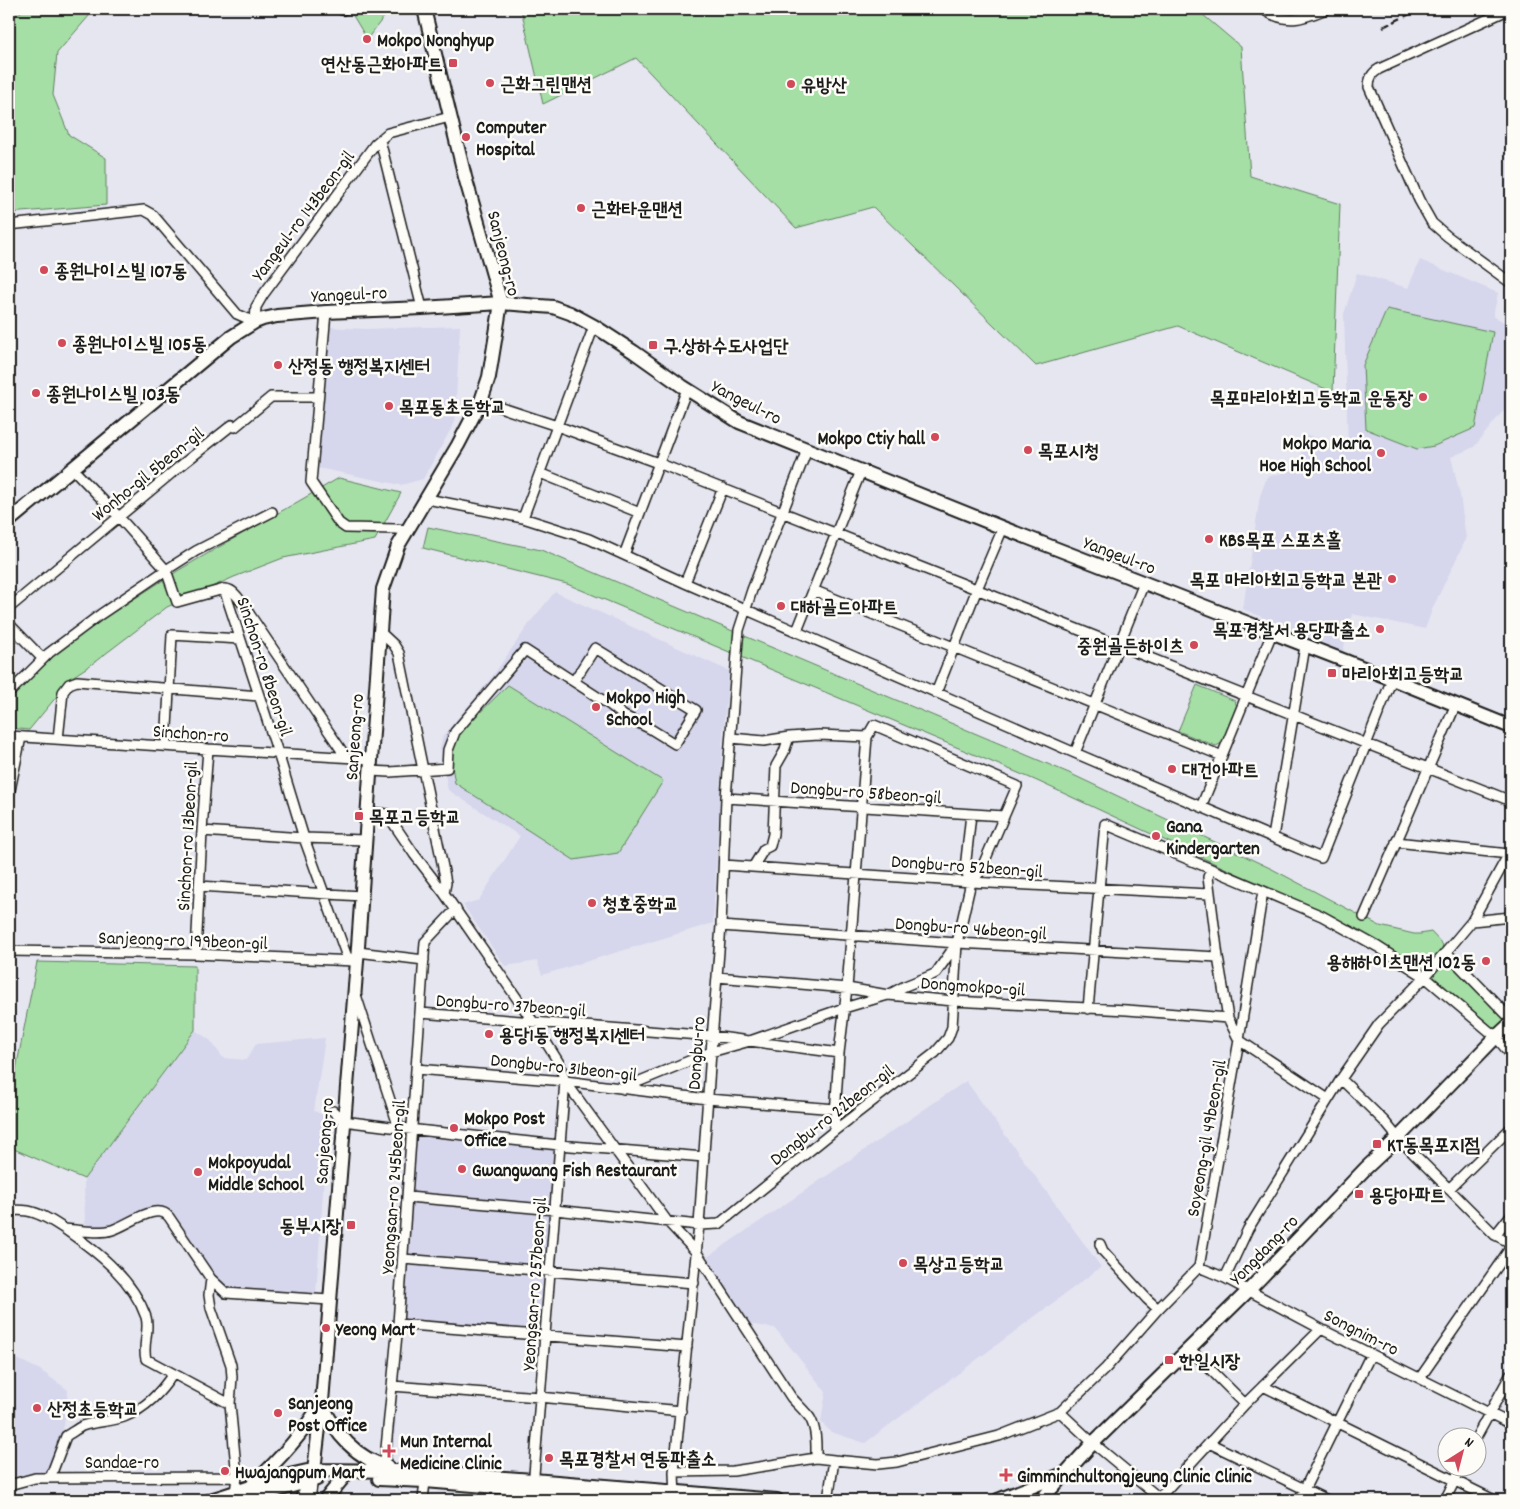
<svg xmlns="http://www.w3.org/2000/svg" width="1520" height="1509" viewBox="0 0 1520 1509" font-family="Dekko,'Poor Story',sans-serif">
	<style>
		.built { fill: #d6d6ec }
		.green { fill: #a5dfa5; stroke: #607e60 }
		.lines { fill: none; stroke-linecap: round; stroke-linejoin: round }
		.street-casing { stroke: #1c1c1c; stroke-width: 12 }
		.secondary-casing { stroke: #1c1c1c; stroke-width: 16 }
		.street { stroke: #fdfcf7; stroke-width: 9 }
		.secondary { stroke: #fdfcf7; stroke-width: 12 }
		.rail { stroke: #1c1c1c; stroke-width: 2.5; stroke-dasharray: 8 4; stroke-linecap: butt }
		.poi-dot { fill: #d1495b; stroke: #fdfcf7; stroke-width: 2 }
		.labels { text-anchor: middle; stroke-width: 5; stroke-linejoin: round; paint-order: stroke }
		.poi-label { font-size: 19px; font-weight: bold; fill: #1c1c1c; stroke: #fdfcf7; text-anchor: start }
		.street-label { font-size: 19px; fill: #1c1c1c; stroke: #fdfcf7 }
	</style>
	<rect width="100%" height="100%" fill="#e6e6f1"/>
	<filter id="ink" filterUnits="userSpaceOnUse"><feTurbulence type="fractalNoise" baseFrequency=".02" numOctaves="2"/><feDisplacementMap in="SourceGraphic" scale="10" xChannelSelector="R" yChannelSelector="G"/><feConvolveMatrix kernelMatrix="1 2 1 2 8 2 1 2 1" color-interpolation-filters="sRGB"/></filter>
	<g filter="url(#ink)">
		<path class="built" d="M1420 260 1498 293 1493 316 1511 326V401L1474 447 1451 457 1460 495 1466 539 1433 607 1425 629 1352 614 1343 651 1243 609 1260 496 1267 477 1297 469 1307 435 1348 448 1344 314 1357 273 1408 288Z
			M460 326 456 399 457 413 451 429 423 479 401 485 318 468 327 327 366 329Z
			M555 592 729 671 723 733 713 923 542 975 537 961 505 966 463 905 479 900 520 836 448 790 440 748 443 736 489 681 532 620Z
			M195 1030 210 1040 223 1058 246 1060 256 1044 325 1038 314 1111 328 1117 316 1294 225 1289 219 1283 172 1213 165 1207H154L108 1229 85 1225 84 1179Z
			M966 1081 1101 1267 865 1443 831 1432 821 1422 826 1392 775 1328 748 1324 706 1258Z
			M413 1129 559 1145 545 1337 402 1330 393 1459 384 1458Z
			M9 1355 40 1370 68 1390 64 1426 46 1473H28L9 1479Z"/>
		<path class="green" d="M24 9H95L57 53 53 95 69 135 106 158V205L9 213V16L17 15Z
			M349 9H390L367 39Z
			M521 9H1196L1241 47 1250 176 1340 204 1333 392 1178 326 1036 366 873 207 796 228 636 58 543 104Z
			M1387 309 1493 332 1475 428 1434 446 1417 449 1366 429 1363 365Z
			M339 478 401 493 375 540 283 558 234 577 167 607 92 664 66 681 61 686 57 696 29 730 9 728V698L58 652 101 620 179 570Z
			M428 527 541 550 1069 773 1272 869 1380 926 1414 934H1420L1431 932 1443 945 1441 951 1422 971 1398 954 1328 916 1035 780 567 584 423 548Z
			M508 685 663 781 618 853 574 860 455 783 451 761 455 737Z
			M1197 685 1235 701 1237 707 1222 743 1216 746 1178 731Z
			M1446 959 1511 1020V1047L1492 1027 1434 977V972Z
			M37 962 195 966V1030L84 1179 9 1147V1105Z"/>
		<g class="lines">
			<defs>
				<path id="street" d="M1263 9C1286 25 1302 19 1326 9
					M1510 9 1379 69C1372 73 1369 78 1369 87L1419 200 1432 223 1447 236 1511 283
					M342 10 345 9
					M380 140 422 308
					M9 225 144 210 153 215 237 314 255 322 256 307 263 295 375 144 388 133 450 117
					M326 312 311 482 339 523 346 528 396 529 407 530
					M481 401 557 426 658 463 1511 801
					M72 468 119 517 166 570 177 602 224 589C232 589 235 594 240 600L346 757
					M540 473 640 513
					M427 499 523 518 589 539 685 583 1075 753 1321 858 1392 679
					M523 518 594 326
					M624 555 687 389
					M685 583 723 488
					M224 589 278 753 304 838 347 957 357 961
					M813 590 1222 756
					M9 608 179 467 232 425 235 427 271 397H317
					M9 624 43 659
					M379 631 394 645 399 653 444 872 446 883 444 893 534 1023 559 1063 565 1081 667 1221 697 1253 791 1397C797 1404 805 1411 810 1418 817 1430 816 1446 816 1458
					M797 631 861 471
					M9 693 49 653 101 614 166 570 196 551 272 512
					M936 693 977 589 1003 528
					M9 736 208 749 371 759
					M731 738 764 741 789 737 819 735 867 737
					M58 739 63 692 69 684 77 681 259 696
					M166 746 172 635 240 639
					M1075 753 1144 583
					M370 771 390 772 447 768 448 750 455 732 525 650 610 705 624 716 649 728 675 744 696 710 595 648 574 681
					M9 795 21 737
					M726 798 1004 816
					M1201 807 1272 633
					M367 812 387 814 414 854 444 893
					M202 831 304 838 365 840
					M1273 837 1305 646
					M1396 842 1509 854
					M724 865 971 882 1209 894
					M753 867 764 849 770 846 773 834 776 766 784 752 789 737
					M199 886 361 896
					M1263 891 1239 1040 1328 1099
					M1364 917 1456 704
					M1472 921 1511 917
					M721 926 957 943 1218 957
					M9 951 196 954 354 961
					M358 952 424 960
					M1446 952 1511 1019
					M196 954 202 831 208 749
					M717 977 847 988 888 995 954 1001 1127 1010 1228 1018
					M356 995 399 1128
					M1088 1009 1105 824 1322 916 1378 947 1425 977 1496 1037 1511 1055
					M420 1013 712 1036 839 1053
					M416 1069 565 1081 707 1099 836 1109
					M1341 1079 1385 1122 1398 1138 1495 1235 1511 1243
					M623 1089 640 1081 711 1052 750 1041 844 1008 888 995 905 986 930 976 936 973 957 943
					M333 1111 343 1121 399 1128 559 1145 704 1157
					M834 1131 839 1053 847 988 867 737 874 725 1017 786 980 872 971 882
					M1449 1189 1511 1128
					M408 1197 555 1210 699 1225 719 1224 834 1131 935 1053 948 1038 952 1027 957 943 971 882 965 869 971 814
					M9 1211C15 1210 22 1210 28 1211 43 1214 57 1224 69 1232 100 1254 133 1280 146 1317 150 1331 142 1345 146 1359L230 1404
					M65 1229C78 1230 100 1234 112 1230 127 1226 157 1201 169 1217L211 1279 226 1293 329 1300
					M1495 1235 1511 1215
					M1100 1244 1103 1251 1147 1299 1158 1309
					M403 1259 694 1283
					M1199 1267 1239 1040 1228 1018 1218 957 1208 877 1211 869
					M1199 1267 1225 1278 1321 1329 1511 1424
					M1225 1278 1248 1229 1341 1079 1379 1024 1425 977 1472 921 1511 850
					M211 1279 209 1295 211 1308 231 1365 232 1377 230 1404 237 1477 235 1493
					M398 1324 687 1347
					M1190 1349 1245 1404
					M1420 1378 1511 1247
					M392 1386 540 1397 681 1411
					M1263 1386 1494 1500
					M1060 1412 1093 1443 1158 1497 1165 1500
					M1477 1436 1511 1374
					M1209 1443 1327 1500
					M384 1469 398 1324 425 942 456 909
					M674 1472 733 1471 816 1458 834 1460
					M50 1478 66 1436C71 1433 77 1429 82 1426 96 1421 111 1422 124 1417 146 1408 160 1393 173 1374
					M9 1485 35 1478 237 1477
					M310 1500 312 1485
					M423 1500 425 1481
					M532 1500 565 1081
					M675 1500 674 1472 699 1225 711 1052 721 926 726 798 738 640 739 630 752 590 807 450
					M828 1500 834 1460 878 1464 897 1462 999 1436 1060 1412 1106 1368 1158 1309 1199 1267
					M1157 1500 1245 1404 1321 1329
					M1299 1500 1371 1354
					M1445 1500 1462 1466"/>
				<path id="secondary" d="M9 521 231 337 255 322 263 319 277 316 326 312 422 308 501 303 553 307 570 313 594 326 634 352 682 386 739 422 1003 528 1392 679 1511 727
					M323 1405C334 1433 357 1459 387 1466
					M379 1479 425 1481 660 1500
					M253 1484C279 1460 302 1435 320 1405
					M210 1500C245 1490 279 1475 315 1470L402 1471 533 1480 777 1500
					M243 1500 317 1479
					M301 1500 313 1479 322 1402 357 961 383 589 398 546 458 445 481 401 489 377 501 303 465 177 424 9
					M325 1500 344 1477
					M998 1500 1061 1475
					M1041 1500 1093 1443 1248 1291 1366 1168 1398 1138 1496 1037 1511 1023"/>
			</defs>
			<use href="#street" class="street-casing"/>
			<use href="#secondary" class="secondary-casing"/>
			<use href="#street" class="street"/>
			<use href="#secondary" class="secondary"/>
			<path class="rail" d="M1383 27 1420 9"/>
		</g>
	</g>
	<g class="poi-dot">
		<circle cx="367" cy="39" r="5"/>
		<rect x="448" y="58" width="10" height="10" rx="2.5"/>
		<circle cx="490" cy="83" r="5"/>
		<circle cx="791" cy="84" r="5"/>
		<circle cx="466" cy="137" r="5"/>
		<circle cx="581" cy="208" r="5"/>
		<circle cx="44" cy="270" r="5"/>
		<circle cx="62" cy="343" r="5"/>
		<rect x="648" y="340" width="10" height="10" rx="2.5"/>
		<circle cx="278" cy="365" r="5"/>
		<circle cx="36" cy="393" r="5"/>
		<circle cx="1423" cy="397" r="5"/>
		<circle cx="389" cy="406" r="5"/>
		<circle cx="935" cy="437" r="5"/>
		<circle cx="1028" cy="450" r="5"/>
		<circle cx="1381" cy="453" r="5"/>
		<circle cx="1209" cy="539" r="5"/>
		<circle cx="1392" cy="579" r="5"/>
		<circle cx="781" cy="606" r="5"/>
		<circle cx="1380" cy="629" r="5"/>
		<circle cx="1194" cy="645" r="5"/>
		<rect x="1327" y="668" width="10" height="10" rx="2.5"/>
		<circle cx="596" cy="707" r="5"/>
		<circle cx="1172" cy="769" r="5"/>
		<rect x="354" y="811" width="10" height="10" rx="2.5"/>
		<circle cx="1156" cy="836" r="5"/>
		<circle cx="592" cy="903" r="5"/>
		<circle cx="1486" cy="961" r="5"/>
		<circle cx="489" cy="1034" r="5"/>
		<circle cx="454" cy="1128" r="5"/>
		<rect x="1372" y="1139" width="10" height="10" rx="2.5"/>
		<circle cx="462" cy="1169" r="5"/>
		<circle cx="198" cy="1172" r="5"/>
		<rect x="1354" y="1189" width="10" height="10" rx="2.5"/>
		<rect x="346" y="1220" width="10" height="10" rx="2.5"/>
		<circle cx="903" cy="1263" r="5"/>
		<circle cx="326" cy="1328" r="5"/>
		<rect x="1164" y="1355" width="10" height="10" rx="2.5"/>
		<circle cx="37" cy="1408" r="5"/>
		<circle cx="278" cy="1413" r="5"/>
		<path d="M386.5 1443.5h5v5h5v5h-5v5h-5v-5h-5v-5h5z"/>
		<circle cx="549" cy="1458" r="5"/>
		<circle cx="225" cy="1471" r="5"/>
		<path d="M1003.5 1467.5h5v5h5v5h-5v5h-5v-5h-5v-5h5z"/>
	</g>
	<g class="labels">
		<g class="poi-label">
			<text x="377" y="46">Mokpo Nonghyup</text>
			<text x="443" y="70" text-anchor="end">연산동근화아파트</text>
			<text x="500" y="90">근화그린맨션</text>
			<text x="801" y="91">유방산</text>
			<text x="476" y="133">Computer<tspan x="476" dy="22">Hospital</tspan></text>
			<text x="591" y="215">근화타운맨션</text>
			<text x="54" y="277">종원나이스빌 107동</text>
			<text x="72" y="350">종원나이스빌 105동</text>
			<text x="663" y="352">구.상하수도사업단</text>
			<text x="288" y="372">산정동 행정복지센터</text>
			<text x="46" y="400">종원나이스빌 103동</text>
			<text x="1413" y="404" text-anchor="end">목포마리아회고등학교 운동장</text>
			<text x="399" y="413">목포동초등학교</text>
			<text x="925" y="444" text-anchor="end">Mokpo Ctiy hall</text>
			<text x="1371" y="449" text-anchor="end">Mokpo Maria<tspan x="1371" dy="22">Hoe High School</tspan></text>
			<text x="1038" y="457">목포시청</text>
			<text x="1219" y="546">KBS목포 스포츠홀</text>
			<text x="1382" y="586" text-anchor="end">목포 마리아회고등학교 본관</text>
			<text x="791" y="613">대하골드아파트</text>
			<text x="1370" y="636" text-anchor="end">목포경찰서 용당파출소</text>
			<text x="1184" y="652" text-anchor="end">중원골든하이츠</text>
			<text x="1342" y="680">마리아회고등학교</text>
			<text x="606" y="703">Mokpo High<tspan x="606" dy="22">School</tspan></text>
			<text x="1182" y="776">대건아파트</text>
			<text x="369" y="823">목포고등학교</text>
			<text x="1166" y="832">Gana<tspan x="1166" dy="22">Kindergarten</tspan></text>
			<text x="602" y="910">청호중학교</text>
			<text x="1476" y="968" text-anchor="end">용해하이츠맨션 102동</text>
			<text x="499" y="1041">용당1동 행정복지센터</text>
			<text x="464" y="1124">Mokpo Post<tspan x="464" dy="22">Office</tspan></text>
			<text x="1387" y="1151">KT동목포지점</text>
			<text x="208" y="1168">Mokpoyudal<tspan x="208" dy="22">Middle School</tspan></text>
			<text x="472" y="1176">Gwangwang Fish Restaurant</text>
			<text x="1369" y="1201">용당아파트</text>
			<text x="341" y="1232" text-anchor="end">동부시장</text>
			<text x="913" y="1270">목상고등학교</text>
			<text x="336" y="1335">Yeong Mart</text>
			<text x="1179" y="1367">한일시장</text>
			<text x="288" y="1409">Sanjeong<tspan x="288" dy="22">Post Office</tspan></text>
			<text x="47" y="1415">산정초등학교</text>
			<text x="400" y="1447">Mun Internal<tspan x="400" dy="22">Medicine Clinic</tspan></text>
			<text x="559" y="1465">목포경찰서 연동파출소</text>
			<text x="235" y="1478">Hwajangpum Mart</text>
			<text x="1017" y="1482">Gimminchultongjeung Clinic Clinic</text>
		</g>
		<g class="street-label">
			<text transform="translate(302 215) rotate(-53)" y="7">Yangeul-ro 143beon-gil</text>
			<text transform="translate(505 253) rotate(76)" y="7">Sanjeong-ro</text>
			<text transform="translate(349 293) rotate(-3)" y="7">Yangeul-ro</text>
			<text transform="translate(747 401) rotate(27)" y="7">Yangeul-ro</text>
			<text transform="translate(147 473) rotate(-39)" y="7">Wonho-gil 5beon-gil</text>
			<text transform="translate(1120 554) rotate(21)" y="7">Yangeul-ro</text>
			<text transform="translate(266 666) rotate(72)" y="7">Sinchon-ro 8beon-gil</text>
			<text transform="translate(191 732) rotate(4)" y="7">Sinchon-ro</text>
			<text transform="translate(353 737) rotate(-86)" y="7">Sanjeong-ro</text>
			<text transform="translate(866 791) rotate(4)" y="7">Dongbu-ro 58beon-gil</text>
			<text transform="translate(186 836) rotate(-87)" y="7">Sinchon-ro 13beon-gil</text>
			<text transform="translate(967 865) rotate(4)" y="7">Dongbu-ro 52beon-gil</text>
			<text transform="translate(971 927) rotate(4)" y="7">Dongbu-ro 46beon-gil</text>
			<text transform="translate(183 939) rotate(2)" y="7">Sanjeong-ro 199beon-gil</text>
			<text transform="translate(973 985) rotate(4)" y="7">Dongmokpo-gil</text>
			<text transform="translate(511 1004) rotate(4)" y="7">Dongbu-ro 37beon-gil</text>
			<text transform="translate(695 1053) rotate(-86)" y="7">Dongbu-ro</text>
			<text transform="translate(564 1066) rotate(6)" y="7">Dongbu-ro 31beon-gil</text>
			<text transform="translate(831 1114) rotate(-38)" y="7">Dongbu-ro 22beon-gil</text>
			<text transform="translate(1205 1138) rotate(-80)" y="7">Soyeong-gil 49beon-gil</text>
			<text transform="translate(323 1141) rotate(-86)" y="7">Sanjeong-ro</text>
			<text transform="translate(392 1187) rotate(-86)" y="7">Yeongsan-ro 245beon-gil</text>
			<text transform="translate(1263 1249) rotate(-46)" y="7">Yongdang-ro</text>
			<text transform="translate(533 1284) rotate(-86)" y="7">Yeongsan-ro 257beon-gil</text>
			<text transform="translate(1362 1331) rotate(27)" y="7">Songnim-ro</text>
			<text x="122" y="1468">Sandae-ro</text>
		</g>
	</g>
	<rect width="1520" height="1509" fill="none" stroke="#fdfcf7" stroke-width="30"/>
	<rect x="15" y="15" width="1490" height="1479" fill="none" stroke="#1c1c1c" stroke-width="2" filter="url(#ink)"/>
	<g transform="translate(1462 1452) rotate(36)"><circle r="24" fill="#fdfcf7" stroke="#a3a29f"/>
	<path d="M0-4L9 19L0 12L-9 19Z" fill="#d1495b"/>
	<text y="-8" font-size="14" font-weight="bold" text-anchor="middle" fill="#1c1c1c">N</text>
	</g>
</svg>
